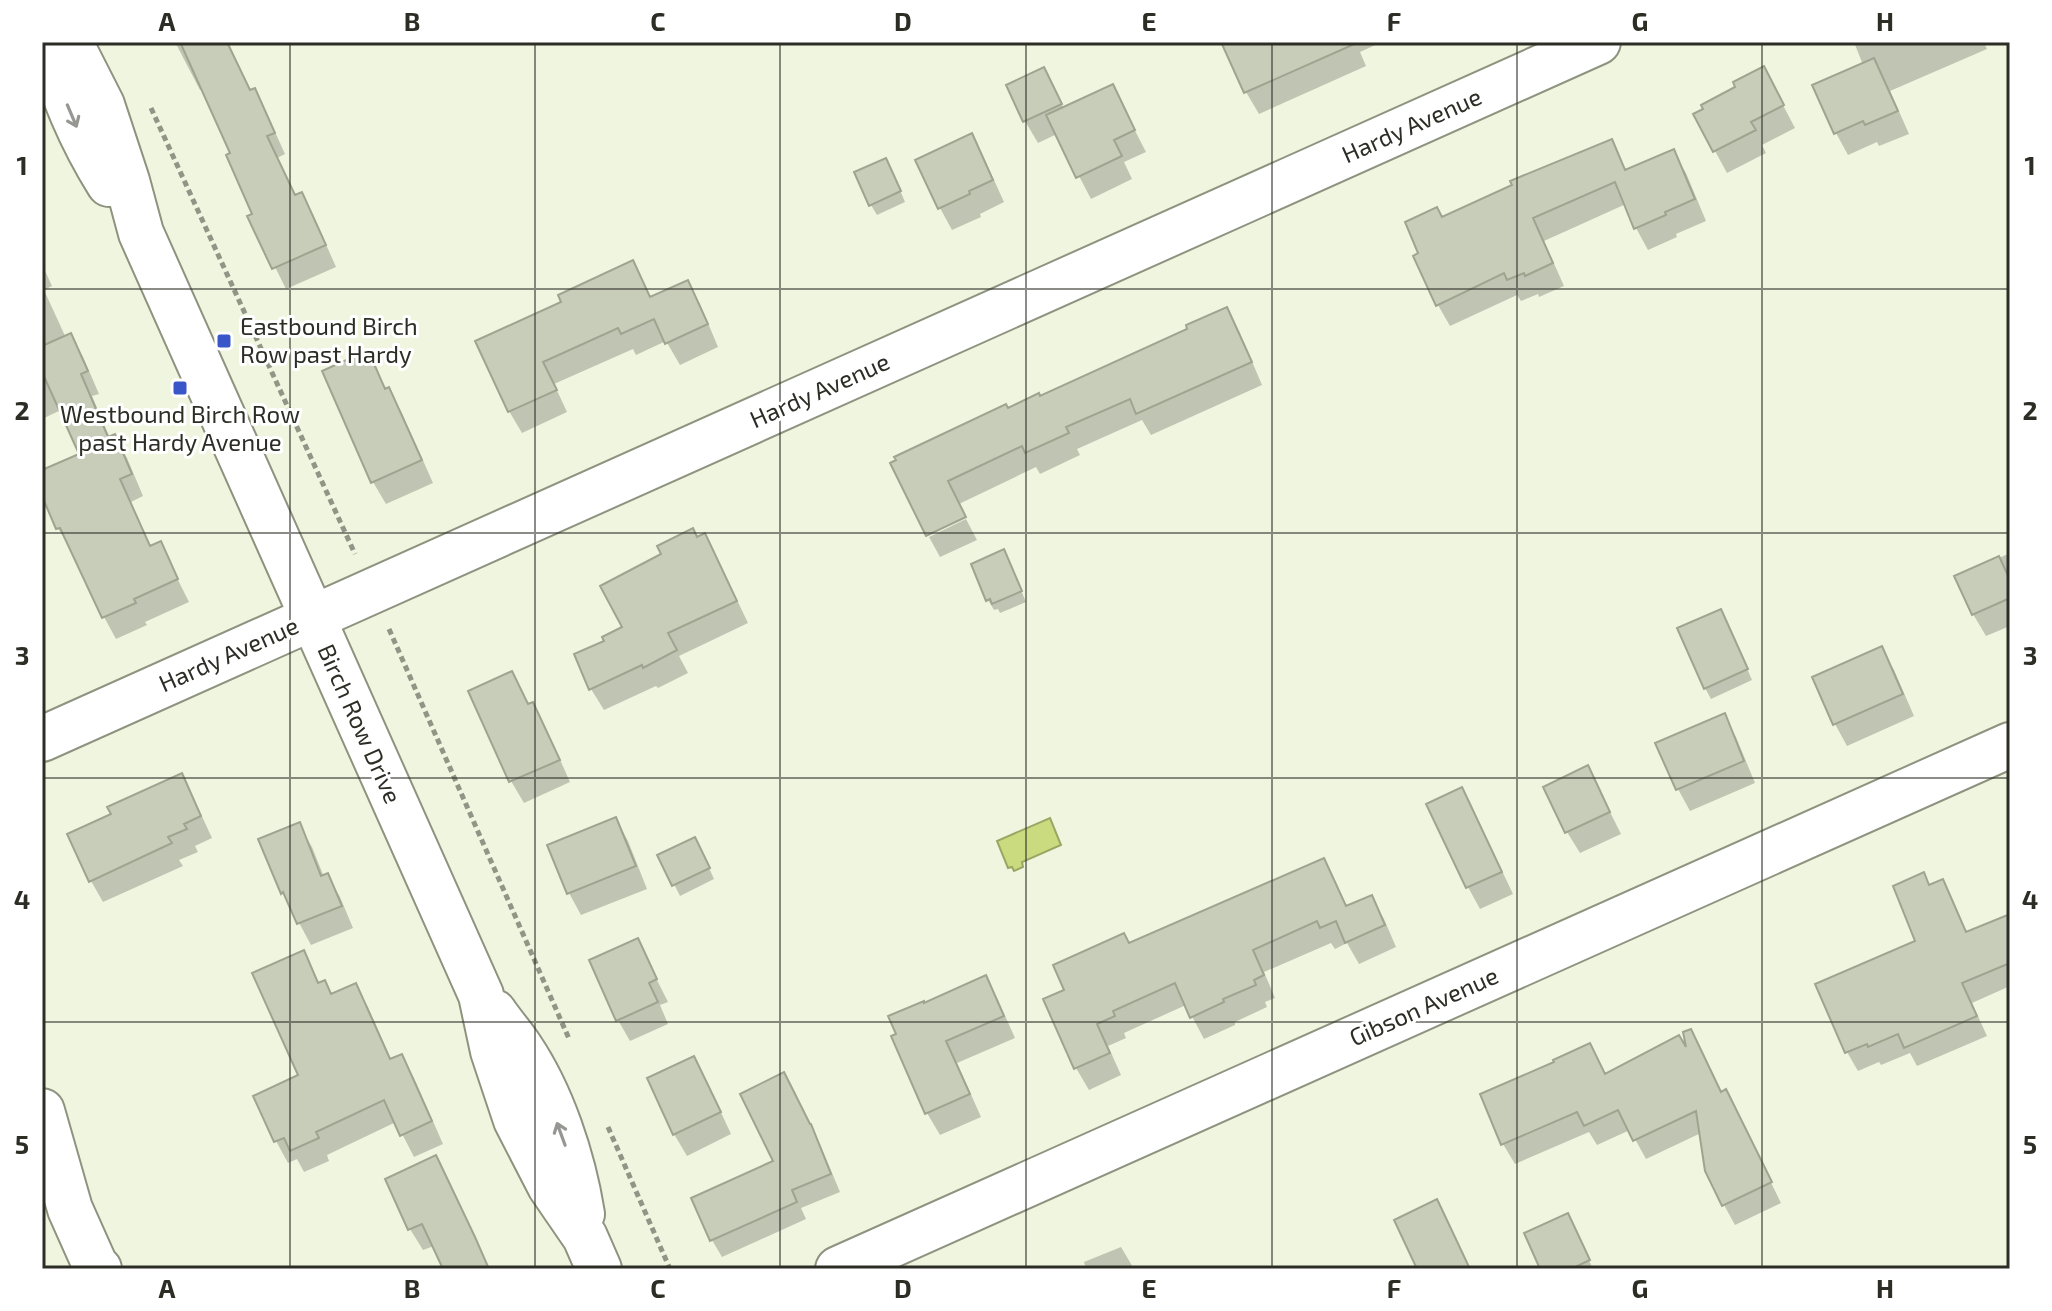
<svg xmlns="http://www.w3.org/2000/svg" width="2052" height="1311" viewBox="0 0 2052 1311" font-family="'Exo 2',sans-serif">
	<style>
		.water { fill: #c9db7e; stroke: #9aa764; stroke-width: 2 }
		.shadow { fill: #0003 }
		.building { fill: #c8cdb9; stroke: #9fa490; stroke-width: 2 }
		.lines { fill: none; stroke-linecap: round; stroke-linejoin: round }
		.minor-casing { stroke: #8e937f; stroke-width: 48 }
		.path { stroke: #919586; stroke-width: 5; stroke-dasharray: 6 4; stroke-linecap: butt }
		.minor { stroke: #fff; stroke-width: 44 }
		.oneway { stroke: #969692 }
		.grid { fill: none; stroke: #2c2e26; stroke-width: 2; stroke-opacity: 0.55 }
		.poi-dot { fill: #3957c9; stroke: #fff; stroke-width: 3 }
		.labels { text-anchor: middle; stroke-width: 6; stroke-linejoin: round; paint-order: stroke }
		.street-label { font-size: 24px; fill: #2c2e26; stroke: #fff }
		.poi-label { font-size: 24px; fill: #2c2e26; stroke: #fff; text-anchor: start }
		.neatline { fill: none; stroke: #2c2e26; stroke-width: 3 }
		.grid-label { font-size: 26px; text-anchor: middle; font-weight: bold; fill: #2c2e26 }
	</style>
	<rect width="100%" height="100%" fill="#f0f5e0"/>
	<path class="water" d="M1050 818 1061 845 1022 862 1023 867 1014 871 1012 867 1008 868 997 841Z"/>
	<path class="shadow" d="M175 42H228L251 92 254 91 266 112 285 154 277 158 296 197 301 194 313 215 336 267 286 289 250 217 255 215 232 154 203 88 200 90Z
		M1246 42H1382L1360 52 1366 66 1259 114 1246 92Z
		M1854 42H1987L1984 43 1987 49 1890 91 1909 134 1879 146 1877 142 1848 155 1836 133 1814 86 1863 65Z
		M1044 70 1064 109 1112 86 1146 152 1124 162 1132 179 1091 199 1057 134 1038 143 1025 121Z
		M1775 90 1795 128 1762 145 1766 153 1727 173 1715 151Z
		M972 136 984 158 1004 202 980 214 981 217 952 230 940 208 918 161Z
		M1611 142 1627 172 1673 152 1686 173 1706 221 1676 234 1677 237 1648 250 1636 228 1626 204 1544 241 1564 286 1539 297 1538 294 1521 301 1517 295 1450 326 1438 305 1442 219Z
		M892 171 905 202 877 215 871 205Z
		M633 263 652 299 687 283 700 304 718 347 680 365 666 341 636 355 633 349 554 384 567 412 522 433 509 411 563 303Z
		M42 264 52 286 44 290 66 338 70 336 83 357 99 394 92 396 110 438 114 436 127 458 143 496 131 502 151 548 160 544 189 602 145 622 147 625 116 639 104 617 72 550H71L58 528 42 491V472L81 455 61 410 42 419Z
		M1226 310 1239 331 1262 385 1151 435 1142 420 1077 449 1080 455 1040 474 1036 467 959 504 893 464 1007 410 1039 398 1190 330Z
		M367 353 387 390 401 411 433 483 386 504 373 482Z
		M966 519 977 540 940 557 929 537Z
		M704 536 717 558 748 623 679 656 688 673 658 688 656 686 604 710 591 689 606 642 624 628 697 539Z
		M2010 553V626L1986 636 1973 614 1957 577Z
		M1009 562 1026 602 1000 613 998 609 994 610 988 600Z
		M1727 622 1752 680 1711 699 1705 688Z
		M1881 649 1894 670 1914 716 1847 746 1835 724Z
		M512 673 529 706 532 704 545 726 570 782 524 803 511 781 471 692Z
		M1724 715 1736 737 1755 783 1690 811 1678 789 1658 744Z
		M181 776 193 797 212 838 195 846 198 852 179 860 183 866 103 902 91 881 114 815Z
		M1462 790 1474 812 1513 894 1480 909 1468 887Z
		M1599 790 1621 834 1580 853 1567 832Z
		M616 819 628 841 647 889 581 915 569 893Z
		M299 825 312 847 324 877 327 875 340 897 353 928 311 945 283 893 261 840Z
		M701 850 714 879 680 896 660 856Z
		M1324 861 1348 908 1371 897 1384 919 1396 947 1359 964 1347 943 1335 949 1331 943 1264 972 1275 998 1265 1002 1267 1007 1235 1022V1025L1204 1039 1186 1005 1124 1033 1126 1038 1108 1046 1121 1075 1089 1090 1076 1068 1067 991 1129 945Z
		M1923 875 1930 887 1942 881 1953 901 1967 934 2010 923V986L1972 1003 1987 1036 1917 1066 1910 1053 1881 1065 1879 1062 1858 1071 1847 1052 1918 942Z
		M637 940 668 1002 660 1005 668 1024 630 1041 618 1020Z
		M303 953 320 984 331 996 355 985 368 1007 392 1061 401 1057 414 1078 443 1144 414 1157 396 1122 327 1155 329 1161 304 1172 297 1159 288 1163 276 1141 300 1076Z
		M986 978 998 1000 1015 1038 957 1063 981 1117 940 1135 927 1113 893 1037Z
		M693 1058 706 1080 731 1134 687 1156 674 1134Z
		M1606 1076 1722 1093 1726 1091 1781 1203 1735 1225 1724 1205 1701 1133 1646 1159 1630 1130 1597 1145 1589 1132 1515 1164 1503 1144Z
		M810 1126 820 1144 840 1192 801 1208 806 1219 722 1257 712 1240 776 1162Z
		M435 1157 448 1179 490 1269H444L434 1246 423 1250 410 1229Z
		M1573 1226 1593 1269H1543Z
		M1121 1247 1134 1269H1086L1084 1262Z"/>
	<path class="building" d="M180 42H227L250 90 255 88 275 133 267 136 295 195 302 192 326 245 272 269 247 216 252 214 226 155 230 153Z
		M1221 42H1359L1244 93Z
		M1874 58 1898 111 1865 125 1863 121 1834 134 1812 85Z
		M1764 66 1784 105 1751 122 1756 130 1713 152 1693 114 1703 109 1701 105 1735 87 1733 82Z
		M1044 67 1062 104 1023 122 1006 85Z
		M1113 84 1135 130 1114 140 1122 156 1076 178 1046 115Z
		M972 133 993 180 969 191 970 194 938 209 915 160Z
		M1612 139 1625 170 1674 149 1695 199 1665 212 1666 215 1634 229 1615 182 1533 218 1553 263 1525 276 1524 273 1507 280 1504 273 1436 306 1413 256 1418 253 1405 222 1437 207 1442 217 1512 185 1510 181Z
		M886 158 901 191 869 206 854 172Z
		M633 260 650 297 688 280 708 324 665 344 654 319 621 334 618 328 543 362 557 390 508 412 475 341 561 302 558 295Z
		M1227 307 1252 362 1136 414 1130 399 1066 427 1069 433 1025 453 1022 446 948 481 966 517 926 536 890 463 896 460 894 457 1006 404 1008 408 1039 393 1040 396 1187 329 1186 325Z
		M71 333 88 371 81 374 108 437 115 434 132 474 120 479 150 546 161 541 178 579 134 599 136 603 102 618 60 528 56 529 42 496V470L79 454 42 372V346Z
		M368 350 385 389 389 387 422 460 371 483 322 371Z
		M693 528 697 537 705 533 737 601 668 633 677 650 643 668 642 665 589 690 574 654 604 641 602 637 622 627 600 586 661 554 657 546Z
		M1004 549 1022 591 992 604 990 599 986 601 971 564Z
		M1999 556 2010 580V598L1972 615 1954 576Z
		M1721 609 1748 669 1704 689 1677 628Z
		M1882 646 1903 694 1833 725 1812 677Z
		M512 671 528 704 533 702 560 760 509 782 468 691Z
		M1725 713 1744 761 1676 790 1655 743Z
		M1588 765 1610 812 1565 833 1543 787Z
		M182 773 201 816 184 824 187 829 168 837 172 843 89 882 67 834 111 814 107 807Z
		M1462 787 1502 872 1466 888 1426 804Z
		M616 817 636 866 567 894 547 845Z
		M300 822 321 876 328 873 342 906 297 924 283 892 281 894 258 839Z
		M695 837 710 868 672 886 657 855Z
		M1324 858 1346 906 1372 895 1385 925 1345 943 1336 921 1320 928 1317 921 1253 950 1264 975 1254 980 1256 985 1223 999 1224 1002 1190 1018 1175 983 1113 1011 1115 1016 1097 1024 1110 1053 1074 1069 1043 999 1064 990 1053 965 1124 933 1129 943Z
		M1924 872 1929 885 1943 879 1966 932 2010 914V963L1962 983 1977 1016 1904 1048 1898 1034 1868 1047 1867 1044 1845 1053 1815 984 1915 941 1893 886Z
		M638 938 657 979 649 983 658 1002 616 1021 589 960Z
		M304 950 318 983 325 980 331 994 356 983 390 1059 402 1054 432 1121 400 1136 384 1100 316 1132 319 1138 290 1151 284 1138 274 1142 253 1096 298 1075 252 973Z
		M986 975 1004 1016 946 1041 970 1094 925 1114 891 1036 896 1034 888 1016 924 1001V1003Z
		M1691 1029 1721 1092 1726 1089 1772 1182 1722 1206 1705 1171 1696 1111 1633 1141 1618 1110 1584 1126 1577 1112 1501 1145 1480 1094 1554 1062 1553 1060 1590 1043 1605 1074 1679 1035 1686 1047 1683 1032Z
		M694 1056 721 1112 673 1135 647 1078Z
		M784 1072 810 1124H811L831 1174 792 1190 797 1202 710 1241 691 1198 773 1161 740 1094Z
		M436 1155 475 1237 489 1269H443L422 1224 408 1230 385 1179Z
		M1437 1199 1470 1269H1417L1394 1220Z
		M1568 1213 1590 1260 1571 1269H1540L1524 1233Z"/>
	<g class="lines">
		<defs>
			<path id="minor" d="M48 42C61 93 81 139 109 184
				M70 42 102 105 127 181 141 233 481 995 493 1051 516 1120 550 1186 585 1237 599 1269
				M42 739 1598 42
				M494 1012C502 1024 512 1035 520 1047 552 1094 573 1158 582 1214
				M42 1111 70 1209 95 1265 99 1269
				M838 1269 2010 745"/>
		</defs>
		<use href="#minor" class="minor-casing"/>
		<path class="path" d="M151 108 355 554
			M389 629 570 1041
			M608 1127 670 1269"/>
		<use href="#minor" class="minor"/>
	</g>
	<defs><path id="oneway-shaft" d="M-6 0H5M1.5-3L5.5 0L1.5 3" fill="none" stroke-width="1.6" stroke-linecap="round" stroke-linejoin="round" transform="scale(2)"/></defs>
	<g class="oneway">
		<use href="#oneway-shaft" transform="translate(72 116) rotate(67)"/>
		<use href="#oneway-shaft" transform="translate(561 1134) rotate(-110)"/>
	</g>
	<path class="grid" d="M290 42V1269M535 42V1269M780 42V1269M1026 42V1269M1272 42V1269M1517 42V1269M1762 42V1269M42 289H2010M42 533H2010M42 778H2010M42 1022H2010"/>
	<g class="poi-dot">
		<rect x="216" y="333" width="16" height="16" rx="4"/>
		<rect x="172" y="380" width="16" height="16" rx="4"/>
	</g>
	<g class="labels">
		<g class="street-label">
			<text transform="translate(1412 126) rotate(-24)" y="8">Hardy Avenue</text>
			<text transform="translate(820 391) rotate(-24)" y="8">Hardy Avenue</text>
			<text transform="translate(229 655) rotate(-24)" y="8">Hardy Avenue</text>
			<text transform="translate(359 724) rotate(66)" y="8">Birch Row Drive</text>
			<text transform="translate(1424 1007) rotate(-24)" y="8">Gibson Avenue</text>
		</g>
		<g class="poi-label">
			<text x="240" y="335">Eastbound Birch<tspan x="240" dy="28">Row past Hardy</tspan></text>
			<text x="180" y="423" text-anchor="middle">Westbound Birch Row<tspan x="180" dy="28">past Hardy Avenue</tspan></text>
		</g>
	</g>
	<rect width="2052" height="1311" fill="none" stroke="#ffffff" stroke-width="88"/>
	<rect x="44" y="44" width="1964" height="1223" class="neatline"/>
	<g class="grid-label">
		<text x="167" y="31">A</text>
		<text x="412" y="31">B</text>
		<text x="658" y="31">C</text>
		<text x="903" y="31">D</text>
		<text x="1149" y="31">E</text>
		<text x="1394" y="31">F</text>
		<text x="1640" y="31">G</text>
		<text x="1885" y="31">H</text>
		<text x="22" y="175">1</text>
		<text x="2030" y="175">1</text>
		<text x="22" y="420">2</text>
		<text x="2030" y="420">2</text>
		<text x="22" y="665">3</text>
		<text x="2030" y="665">3</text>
		<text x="22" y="909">4</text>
		<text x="2030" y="909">4</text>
		<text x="22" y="1154">5</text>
		<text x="2030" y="1154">5</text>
		<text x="167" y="1298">A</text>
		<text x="412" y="1298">B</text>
		<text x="658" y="1298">C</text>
		<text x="903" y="1298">D</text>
		<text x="1149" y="1298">E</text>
		<text x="1394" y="1298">F</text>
		<text x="1640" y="1298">G</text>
		<text x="1885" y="1298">H</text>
	</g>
</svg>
